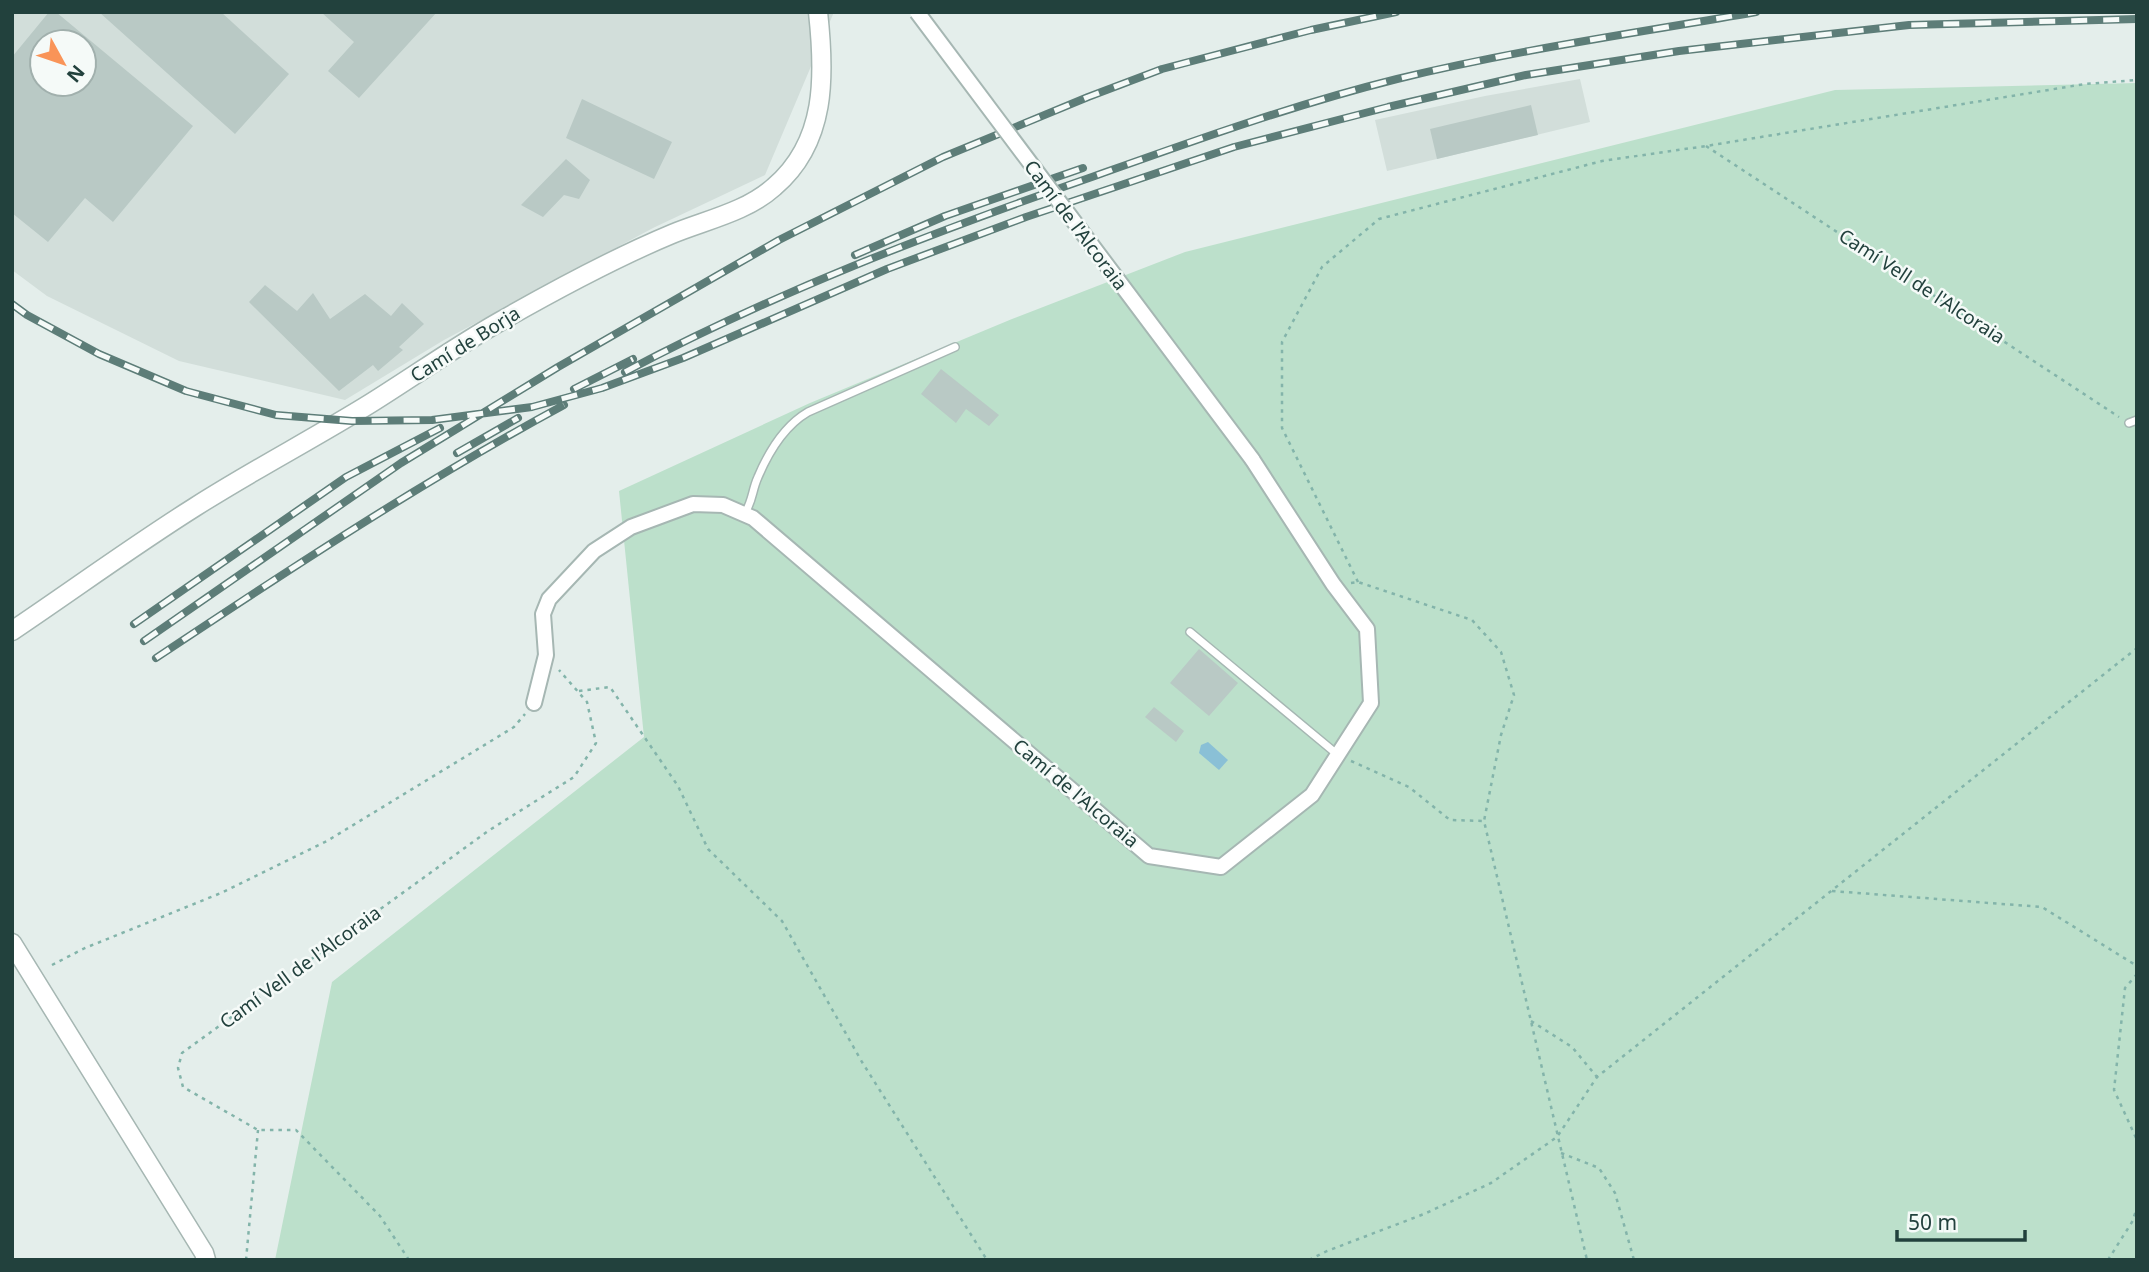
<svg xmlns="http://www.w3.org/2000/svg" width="2149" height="1272" viewBox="0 0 2149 1272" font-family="'Noto Sans',sans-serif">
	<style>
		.built { fill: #d2deda; fill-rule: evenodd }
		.green { fill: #bce0cb }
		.water { fill: #8ac0d6 }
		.building { fill: #b9c9c5; fill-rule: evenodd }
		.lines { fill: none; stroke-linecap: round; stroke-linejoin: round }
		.service-casing { stroke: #a6b7b3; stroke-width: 10 }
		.minor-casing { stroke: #a6b7b3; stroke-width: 18 }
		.tertiary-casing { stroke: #a6b7b3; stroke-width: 21 }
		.path { stroke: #83b4aa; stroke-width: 2.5; stroke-dasharray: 3.5 5; stroke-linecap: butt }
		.service { stroke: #fff; stroke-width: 7 }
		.minor { stroke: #fff; stroke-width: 14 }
		.tertiary { stroke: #fff; stroke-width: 18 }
		.rail-casing { stroke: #5d7d78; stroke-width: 8 }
		.rail { stroke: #f5faf8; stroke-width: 5; stroke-dasharray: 16; stroke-linecap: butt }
		.minor-bridge-casing { stroke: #a6b7b3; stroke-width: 18; stroke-linecap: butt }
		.minor-bridge { stroke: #fff; stroke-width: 14 }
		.labels { text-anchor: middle; stroke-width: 5; stroke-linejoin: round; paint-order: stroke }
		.street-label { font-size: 19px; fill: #22413d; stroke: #f5faf8 }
	</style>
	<rect width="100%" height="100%" fill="#e4eeeb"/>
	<path class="built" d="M12 12H834L765 175 653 228 444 340 345 400 179 361 47 296 12 270ZM42 42H84V84H42Z
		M1580 79 1590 122 1387 171 1375 120 1485 96Z"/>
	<path class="green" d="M2137 83V1260H275L332 982 644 737 619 491 810 403 1012 319 1185 252 1835 90Z"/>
	<path class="water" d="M1208 742 1228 760 1219 770 1199 753 1201 745Z"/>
	<path class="building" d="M49 12H56L193 126 113 222 85 198 48 242 12 213V57ZM42 42H84V84H42Z
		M99 12H221L289 74 235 134Z
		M321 12H437L359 98 328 71 354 42Z
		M582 99 672 142 654 179 566 138Z
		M1531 105 1538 135 1437 159 1430 129Z
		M566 159 590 180 579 199 564 195 543 217 521 205Z
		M265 285 297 311 313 293 330 319 365 294 391 316 402 303 424 324 399 347 403 350 378 371 373 365 339 391 249 302Z
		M941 369 999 415 989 426 966 409 956 423 921 394Z
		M1199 649 1238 683 1209 716 1170 683Z
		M1154 707 1184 731 1176 742 1145 717Z"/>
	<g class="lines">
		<defs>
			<path id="service" d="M2129 423 2137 420
				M745 513C753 500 752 490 758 477 769 451 784 426 808 412L955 347
				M1190 632 1338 755"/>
			<path id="minor" d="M534 703 546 655 543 614 549 599 594 551 631 527 693 504 723 505 753 518 1149 856 1221 867 1312 795 1371 703 1367 629 1333 584 1252 459"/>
			<path id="tertiary" d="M12 631C73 590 133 546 195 507 253 470 313 439 371 403 414 376 455 347 499 322 555 290 612 259 672 234 706 220 746 212 774 187 827 142 825 75 818 12
				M12 943 204 1253 206 1260"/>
		</defs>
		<use href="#service" class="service-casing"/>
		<use href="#minor" class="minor-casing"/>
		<use href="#tertiary" class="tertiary-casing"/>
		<path class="path" d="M1706 146 2119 417
			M1358 582 1282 428V342L1322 267 1379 219 1602 161 1706 146 2085 84 2137 80
			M1351 583 1358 582 1472 620 1501 652 1514 695 1501 735 1484 821 1587 1260
			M579 691 610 687 678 786 708 849 782 921 862 1062 987 1260
			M1351 761 1409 787 1450 820 1484 821
			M1832 891 2042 907 2137 966
			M52 965 85 948 221 893 327 841 514 727 525 714
			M2137 974 2125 988 2114 1090 2137 1140
			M1531 1021 1572 1047 1597 1077
			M1561 1153 1599 1168 1615 1193 1634 1260
			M246 1260 258 1130
			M409 1260 380 1216 296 1130H258L183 1087 178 1068 182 1053 488 831 574 777 596 743 587 702 559 670
			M1309 1260 1327 1251 1424 1214 1491 1183 1557 1137 1597 1077 2137 648
			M2108 1260 2132 1222 2137 1208"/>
		<use href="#service" class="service"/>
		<use href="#minor" class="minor"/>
		<use href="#tertiary" class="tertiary"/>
		<defs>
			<path id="rail" d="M855 255 945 216 1083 168
				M12 304 27 315 99 354 186 391 276 415 352 421 432 420 532 407 602 388 683 358 887 269 1026 217 1234 147 1388 107 1526 75 1679 51 1909 25 2137 19
				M625 372C773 293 931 233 1089 178 1190 142 1292 105 1397 79 1515 50 1636 33 1756 12
				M574 389 633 359
				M457 453 518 418
				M134 624 346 477 440 428
				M144 641 401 463 558 367 779 240 943 157 1088 97 1162 69 1311 30 1396 12
				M156 658C290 569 423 481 564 405"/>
		</defs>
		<use href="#rail" class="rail-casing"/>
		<use href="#rail" class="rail"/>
		<defs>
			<path id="minor-bridge" d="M917 12 1252 459"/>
		</defs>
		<use href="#minor-bridge" class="minor-bridge-casing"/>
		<use href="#minor-bridge" class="minor-bridge"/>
	</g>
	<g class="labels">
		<g class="street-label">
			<text transform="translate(1076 225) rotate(53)" y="7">Camí de l'Alcoraia</text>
			<text transform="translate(1922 286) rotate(33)" y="7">Camí Vell de l'Alcoraia</text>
			<text transform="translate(465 344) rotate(-32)" y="7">Camí de Borja</text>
			<text transform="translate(1076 793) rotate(40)" y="7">Camí de l'Alcoraia</text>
			<text transform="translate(300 967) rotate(-36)" y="7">Camí Vell de l'Alcoraia</text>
		</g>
	</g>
	<rect width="2149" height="1272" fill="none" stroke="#22413d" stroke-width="28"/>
	<g transform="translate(63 63) rotate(130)"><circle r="33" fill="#f5faf8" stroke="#a1b0ad" stroke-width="2"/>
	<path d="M0-5L12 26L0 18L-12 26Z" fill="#f99458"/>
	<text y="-10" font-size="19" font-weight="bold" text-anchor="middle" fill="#22413d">N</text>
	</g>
	<path d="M1897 1230v10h128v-10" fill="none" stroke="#22413d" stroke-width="3.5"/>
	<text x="1908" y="1230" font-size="21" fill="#22413d" stroke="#f5faf8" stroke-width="5" paint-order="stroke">50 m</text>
</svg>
